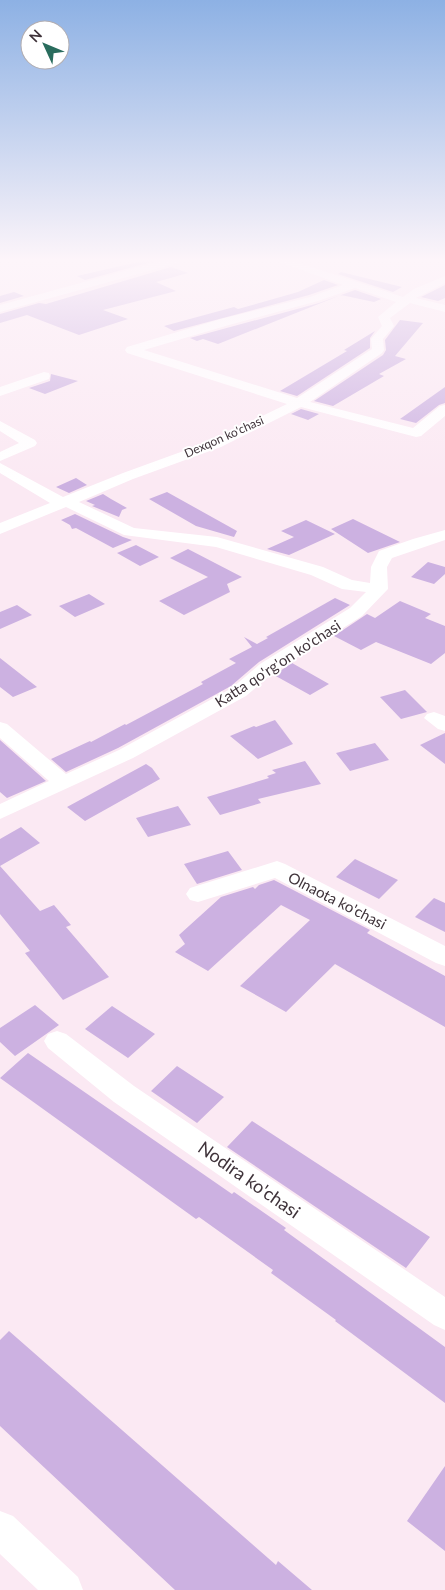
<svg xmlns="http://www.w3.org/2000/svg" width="445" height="1590" viewBox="0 0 445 1590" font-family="Lato,sans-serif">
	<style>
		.building { fill: #ccb1e1 }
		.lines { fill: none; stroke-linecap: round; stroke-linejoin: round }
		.street { fill: #fff; fill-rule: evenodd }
		.labels { text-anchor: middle; stroke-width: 4; stroke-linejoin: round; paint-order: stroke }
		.far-street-label { font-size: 12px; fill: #3f333a; stroke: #fff }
		.street-label { font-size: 15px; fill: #3f333a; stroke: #fff }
		.near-street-label { font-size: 18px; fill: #3f333a; stroke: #fff }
	</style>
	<rect width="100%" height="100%" fill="#fbe9f3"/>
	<path class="building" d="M151 259 155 261 85 280 77 276Z
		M171 267 188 273 156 282 176 291 103 310 128 319 79 335 27 315 0 323V314L39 303 46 304Z
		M341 272 402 287 393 292 338 274Z
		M324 280 338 285 309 295 174 331 164 326 234 307 238 309 298 292Z
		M445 285V298L438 301 421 297Z
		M355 290 381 299 374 302 341 295 218 344 203 339 197 341 190 338 319 303Z
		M14 292 24 296 0 303V296Z
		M400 320 423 323 395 356 406 359 379 374 384 376 333 406 314 401 383 355 386 350 385 340Z
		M375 331 370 338V348L297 396 280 391 347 351 344 350Z
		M51 374 78 381 45 394 29 388 50 381Z
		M445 387V403L439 405 416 423 400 419Z
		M301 409 319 414 308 420 291 414Z
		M76 478 87 485 69 493 56 487Z
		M167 492 237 531 234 537 196 526 149 499Z
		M103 494 111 499 127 508 122 510 119 517 92 506 95 505 86 501Z
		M75 514 123 537 132 540 113 548 76 528 72 529 70 525 61 520Z
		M353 519 400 542 368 553 331 529Z
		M306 520 335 534 289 555 267 549 294 537 281 531Z
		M136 545 159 557 140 566 117 553Z
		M188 549 242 577 227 584 230 592 184 615 159 601 208 577 170 558Z
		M428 562 445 567V574L434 584 411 577Z
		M89 594 105 604 75 617 59 606Z
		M335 598 350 605 259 662 231 686 118 748 66 772 51 759 90 741 91 742 125 724 126 725 203 684 201 682 236 663 229 659 252 647 244 637 257 644 268 638 266 637Z
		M400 601 431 614 425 618 445 626V653L431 664 376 642 361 650 334 636 367 614 375 618Z
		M17 605 32 615 0 629V612Z
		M0 658 37 687 13 697 0 687Z
		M292 663 329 684 310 695 274 675Z
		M405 690 427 712 401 719 380 697Z
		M275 720 293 744 258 759 230 736 254 726 256 727Z
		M445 733V764L420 745Z
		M0 740 46 781 7 798 0 792Z
		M375 743 389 760 350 771 336 753Z
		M305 761 321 784 258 799 261 803 220 815 207 797 269 778 267 776 276 773 272 770Z
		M146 764 152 768 160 779 85 821 67 807Z
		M178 806 191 825 148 837 136 818Z
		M21 827 40 843 0 866 40 911 54 905 71 925 66 927 109 977 63 1000 25 953 30 951 0 914V839Z
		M228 851 242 870 197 884 184 864Z
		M355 859 398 880 379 899 336 877Z
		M274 880 370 930 367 933 445 976V1027L335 964 286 1012 240 986 310 920 281 905 208 971 175 952 185 944 179 935 221 897 253 887 255 889 259 885Z
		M434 898 445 903V932L415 917Z
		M35 1005 59 1025 15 1056 0 1042V1028Z
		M112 1006 155 1034 128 1058 85 1029Z
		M28 1053 232 1194 234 1192 286 1228 284 1230 445 1347V1403L335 1321 336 1320 271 1273 273 1270 199 1217 196 1219 0 1078Z
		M177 1066 224 1097 197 1123 151 1091Z
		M252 1121 430 1237 406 1268 227 1147Z
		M9 1331 276 1565 278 1561 312 1590H175L0 1426V1340Z
		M445 1466V1551L407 1521Z"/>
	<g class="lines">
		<path class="street" d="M168 259H186L185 261 0 312V305Z
			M271 259H287L403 297 414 289 445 276V283L416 298 445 305V312L410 303 390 318 394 326 383 339 384 350 382 353 310 402 413 428 440 406 445 405V416L421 436 416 437 301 407 221 447 133 479 79 502 134 528 217 537 323 567 352 580 370 583 371 567 379 551 413 539 445 530V540L392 558 387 567 388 589 362 616 274 672 246 696 133 758 0 819V804L49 781 0 738V722L7 724 66 774 119 750 232 688 260 664 350 608 366 592 342 589 311 575 216 547 124 535 66 507 0 534V523L50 503 0 473V463L63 497 123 473 211 441 287 404 127 353 125 350 127 347 221 319 310 297 343 285ZM355 288 396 302 378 317 382 326 371 339 372 349 297 398 144 350 229 325 318 301Z
			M44 372 49 373 50 376 49 379 0 396V387Z
			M0 421 35 440 37 443 35 446 0 461V452L19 443 0 431Z
			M434 712 445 716V731L438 729 424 718 427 714Z
			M277 861 285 864 445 946V966L436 963 275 878 198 902 190 900 186 894 190 888Z
			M57 1031 66 1034 134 1086 445 1297V1330L434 1325 114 1102 48 1048 44 1041 48 1034Z
			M0 1511 13 1516 78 1577 83 1590H38L0 1554Z"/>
	</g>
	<linearGradient id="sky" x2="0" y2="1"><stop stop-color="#8db1e4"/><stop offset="0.54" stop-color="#fdf5fa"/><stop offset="1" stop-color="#fdf5fa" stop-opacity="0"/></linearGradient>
	<rect width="445" height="482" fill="url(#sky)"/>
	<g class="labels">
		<g class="far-street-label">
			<text transform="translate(224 437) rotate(-24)" y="4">Dexqon ko'chasi</text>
		</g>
		<g class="street-label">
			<text transform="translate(278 664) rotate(-33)" y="5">Katta qo'rg'on ko'chasi</text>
			<text transform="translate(337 901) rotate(27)" y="5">Olnaota ko'chasi</text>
		</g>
		<g class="near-street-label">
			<text transform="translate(249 1180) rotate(35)" y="6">Nodira ko'chasi</text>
		</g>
	</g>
	<g transform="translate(45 45) rotate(314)"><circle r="24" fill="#ffffff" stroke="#b2adb0"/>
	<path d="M0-4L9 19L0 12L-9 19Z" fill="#296c5d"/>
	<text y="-8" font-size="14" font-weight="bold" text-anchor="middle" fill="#3f333a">N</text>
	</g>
</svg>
